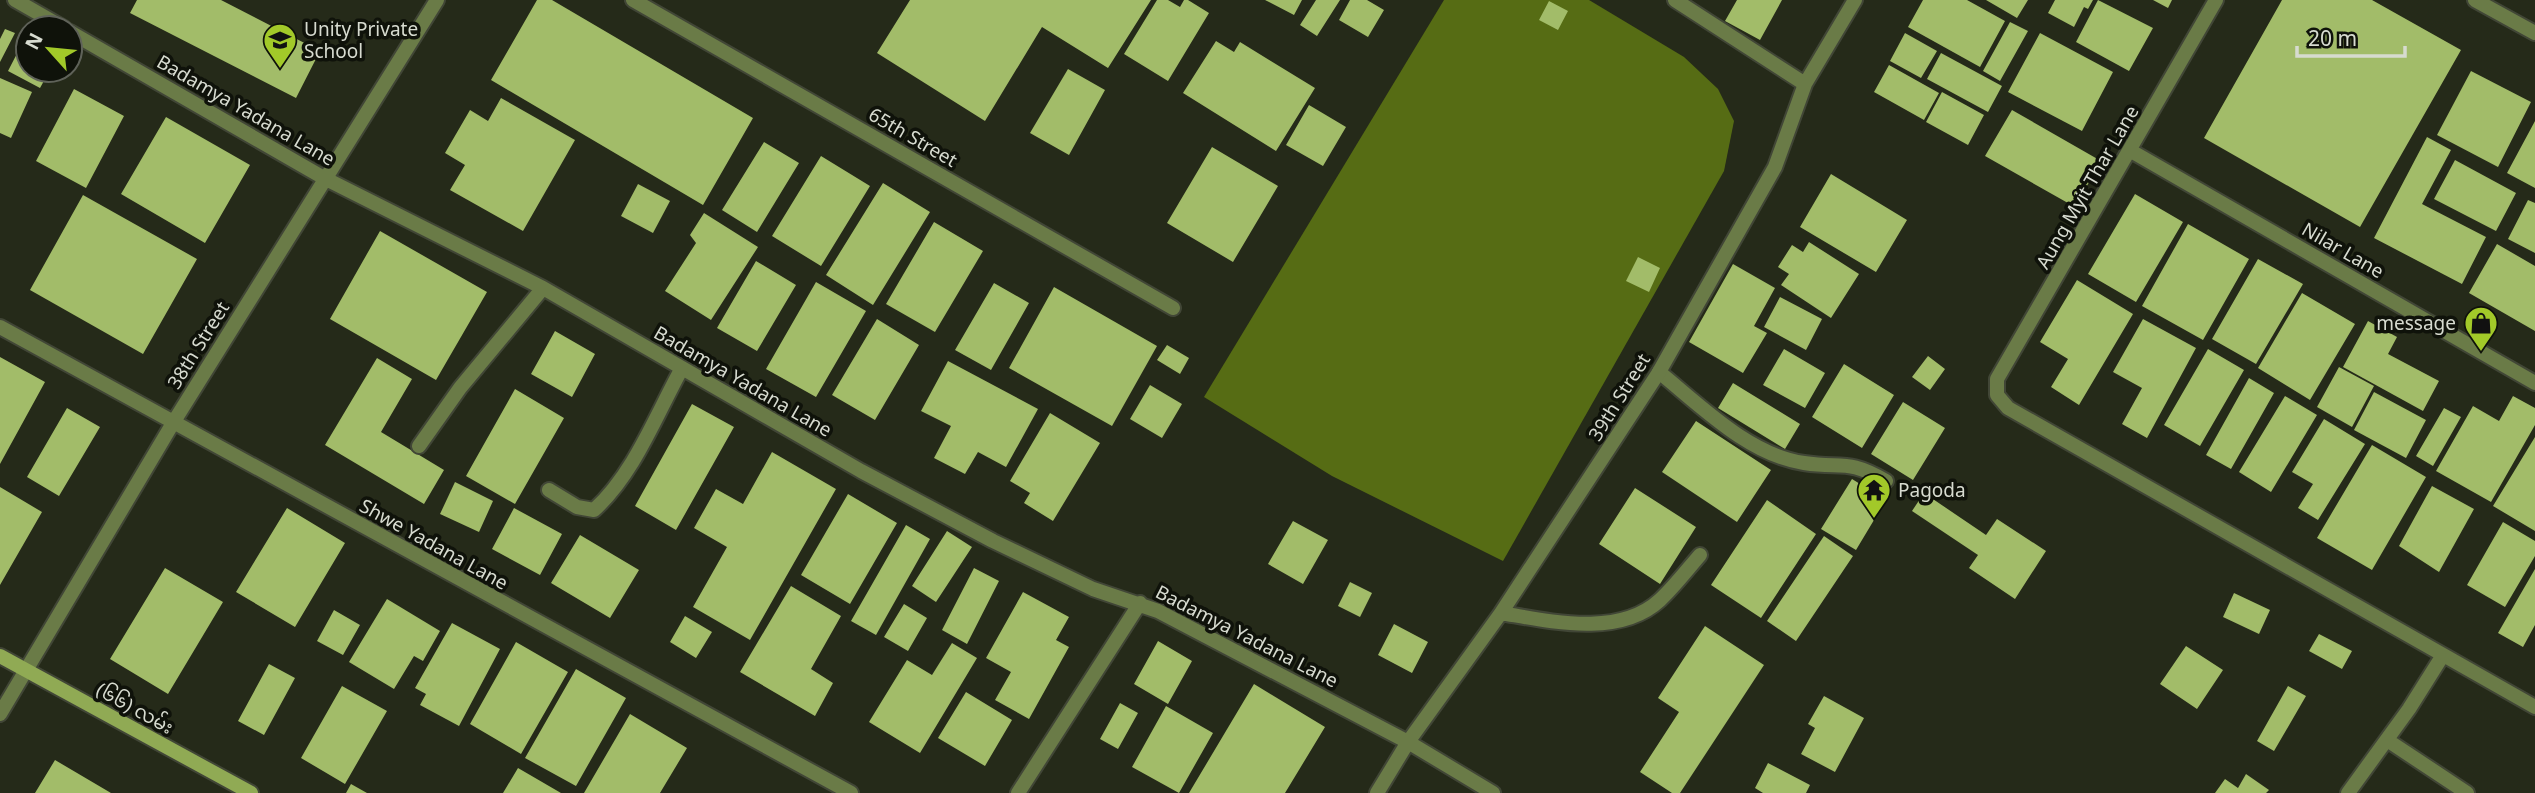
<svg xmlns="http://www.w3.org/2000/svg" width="2535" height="793" viewBox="0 0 2535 793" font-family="Georgia,'Noto Sans Myanmar',serif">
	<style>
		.water { fill: #566c14 }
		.building { fill: #a2bc69 }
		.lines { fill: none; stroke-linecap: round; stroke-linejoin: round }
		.lane-casing { stroke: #414636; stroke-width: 18 }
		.street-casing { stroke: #414636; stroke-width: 18 }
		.secondary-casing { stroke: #414636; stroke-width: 18 }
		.lane { stroke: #6a7b47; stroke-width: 14 }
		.street { stroke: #6a7b47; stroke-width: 14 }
		.secondary { stroke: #90aa54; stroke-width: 14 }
		.labels { text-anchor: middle; stroke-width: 7; stroke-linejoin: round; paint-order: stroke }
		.poi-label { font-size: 19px; fill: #d7dbd0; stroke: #0f120a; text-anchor: start }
		.street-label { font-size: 19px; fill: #d7dbd0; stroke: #0f120a }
	</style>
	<rect width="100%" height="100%" fill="#252a19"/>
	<path class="water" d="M1444 0H1589L1684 57 1718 89 1734 121 1724 171 1503 561 1332 476 1204 397Z"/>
	<path class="building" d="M137 0H221L320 51 296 98 130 13Z
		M537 0H552L753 118 703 205 491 80Z
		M910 0H1151L1108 68 1042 27 985 121 877 53Z
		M1157 0H1168L1180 7 1184 0H1188L1209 13 1168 81 1124 54Z
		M1265 0H1302L1294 15Z
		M1316 0H1340L1317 36 1300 25Z
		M1350 0H1367L1384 10 1368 37 1339 20Z
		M1737 0H1782L1760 40 1725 21Z
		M1923 0H1967L2005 21 1980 67 1908 27Z
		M1986 0H2028L2017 18Z
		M2055 0H2093L2088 9 2084 7 2074 27 2048 13Z
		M2098 0 2153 28 2129 71 2076 42Z
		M2153 0H2172L2168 8Z
		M2282 0H2372L2461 50 2360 227 2204 138Z
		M1549 1 1568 11 1558 30 1539 20Z
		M2010 22 2028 31 2000 81 1983 71Z
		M5 29 15 33 0 62V39Z
		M1905 33 1937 51 1921 78 1890 61Z
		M2040 33 2113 72 2082 131 2008 92Z
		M24 40 28 42V70H50L40 88 8 71Z
		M1216 41 1234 52 1240 42 1315 88 1276 151 1183 93Z
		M1941 53 2002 86 1988 112 1927 79Z
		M1889 65 1939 93 1924 120 1874 92Z
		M1068 69 1105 90 1069 155 1030 133Z
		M2471 71 2531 102 2498 167 2437 135Z
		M0 78 32 92 11 138 0 133Z
		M74 89 124 116 86 188 36 161Z
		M1942 92 1984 115 1968 145 1926 122Z
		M501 98 575 140 523 231 450 190 465 165 445 153 470 110 488 121Z
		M1309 105 1346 127 1323 166 1286 145Z
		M2012 110 2101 161 2075 207 1985 156Z
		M166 117 250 165 205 243 121 194Z
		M2535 121V188L2507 173Z
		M2427 137 2451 150 2422 204 2486 237 2462 284 2374 238Z
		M764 142 799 163 757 232 722 210Z
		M1212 147 1278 186 1233 262 1167 223Z
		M821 156 870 186 821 266 772 236Z
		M2455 160 2516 193 2496 231 2434 199Z
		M1831 174 1907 220 1876 272 1800 227Z
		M883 183 930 212 873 305 826 275Z
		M638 184 670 201 653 233 621 216Z
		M2135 194 2183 222 2136 302 2088 274Z
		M83 195 197 259 143 354 30 290Z
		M2528 200 2535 203V253L2508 239Z
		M704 213 758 247 711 320 665 291 696 243 690 235Z
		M934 222 983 251 935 332 886 304Z
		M2188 224 2249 259 2203 340 2142 306Z
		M380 231 487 292 436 380 330 319Z
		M1809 242 1859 274 1831 318 1781 285 1789 274 1778 267 1792 245 1803 252Z
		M2497 244 2535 266V331L2469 293Z
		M1638 257 1660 268 1649 292 1626 281Z
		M2258 259 2303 284 2256 364 2212 339Z
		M756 261 796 285 757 351 717 328Z
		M1733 264 1775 288 1754 326 1767 333 1743 373 1689 342Z
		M2077 280 2133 314 2079 405 2051 387 2068 359 2040 342Z
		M816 282 866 311 816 397 766 369Z
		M994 283 1029 303 991 370 955 350Z
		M1054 287 1157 346 1112 426 1009 368Z
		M2302 293 2355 324 2310 400 2258 368Z
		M1780 297 1822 319 1806 350 1764 327Z
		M877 319 919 345 875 420 832 395Z
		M2143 319 2196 348 2147 438 2122 424 2142 388 2113 372Z
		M2368 321 2397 337 2388 354 2439 381 2423 411 2343 367Z
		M555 331 595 354 572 397 531 374Z
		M1167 345 1189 358 1180 374 1157 360Z
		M1784 349 1825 373 1805 408 1763 385Z
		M2208 349 2244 370 2200 446 2164 425Z
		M1928 356 1945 369 1930 390 1912 377Z
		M0 357 45 382 0 464Z
		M377 358 412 379 381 432 444 470 424 504 325 445Z
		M948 361 1038 409 1006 467 978 452 965 474 934 458 951 426 921 411Z
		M1844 364 1894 395 1862 448 1812 417Z
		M2339 367 2374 386 2352 427 2317 407Z
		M2249 378 2274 393 2231 469 2206 455Z
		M1733 383 1800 424 1785 449 1718 408Z
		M1150 385 1182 404 1162 438 1130 419Z
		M515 389 564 418 515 504 466 476Z
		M2374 392 2426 420 2406 458 2354 430Z
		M2285 396 2317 415 2271 492 2239 472Z
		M2513 396 2535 408V425L2491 502 2436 471 2473 406 2499 421Z
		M1903 402 1945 428 1913 480 1871 454Z
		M692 404 734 427 676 530 635 506Z
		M67 408 100 427 59 496 27 477Z
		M2444 408 2461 417 2433 466 2416 456Z
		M1050 413 1100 443 1053 521 1024 503 1030 493 1010 481Z
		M2324 419 2365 444 2318 520 2298 508 2313 484 2292 472Z
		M1696 421 1771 470 1737 522 1662 472Z
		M2535 437V531L2493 506Z
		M2372 445 2426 477 2372 570 2317 538Z
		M772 452 836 489 750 640 693 607 727 547 694 528 716 489 743 504Z
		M1852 479 1886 500 1856 550 1821 529Z
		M455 482 493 501 479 532 440 514Z
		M2432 486 2474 509 2439 572 2399 546Z
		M0 487 42 512 0 585Z
		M1635 488 1696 527 1660 584 1599 544Z
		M1924 493 1986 535 1997 519 2046 551 2015 599 1969 568 1978 555 1912 511Z
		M848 494 897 523 850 604 801 575Z
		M1767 500 1816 534 1761 618 1711 585Z
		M287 508 345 543 295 627 236 592Z
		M514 508 562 534 540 575 492 549Z
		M1293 521 1328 540 1303 584 1268 564Z
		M2503 522 2535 541V556L2505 607 2467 585Z
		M906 525 930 539 876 635 851 621Z
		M947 531 972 547 936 602 912 586Z
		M580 535 639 570 610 618 551 583Z
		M1824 536 1853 556 1796 641 1767 621Z
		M165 568 223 602 168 694 110 659Z
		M974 568 999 581 967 644 942 630Z
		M2535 569V625L2523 647 2498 633Z
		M1350 582 1372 593 1360 617 1338 606Z
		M791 586 841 616 811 669 833 683 815 716 740 672Z
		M1023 592 1069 617 1056 640 1069 647 1029 719 995 700 1011 672 986 658Z
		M2234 593 2270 610 2259 634 2223 617Z
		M387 599 440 631 423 661 414 656 394 689 349 662Z
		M904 604 927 618 908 651 884 637Z
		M334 610 360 625 343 655 317 641Z
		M685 616 712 632 696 658 670 642Z
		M452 623 500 649 459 726 420 705 426 694 415 688Z
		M1394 624 1428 642 1412 673 1378 655Z
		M1705 626 1764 665 1680 793H1672L1640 772 1679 712 1658 698Z
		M2319 634 2352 651 2342 669 2309 651Z
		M1158 641 1192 661 1168 704 1134 684Z
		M516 642 568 672 521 754 470 724Z
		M952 643 977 658 920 753 869 722 907 660 932 675Z
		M2186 646 2223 670 2197 709 2160 684Z
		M269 664 295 678 264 735 238 721Z
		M576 669 626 698 576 786 525 758Z
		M1254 684 1325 727 1285 793H1189Z
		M342 686 387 711 345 784 301 758Z
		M2288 686 2306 696 2274 751 2257 741Z
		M966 692 1012 720 985 766 938 738Z
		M1824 696 1864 718 1835 772 1801 754 1815 728 1808 724Z
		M1120 703 1138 713 1118 749 1100 739Z
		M1166 706 1213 733 1179 793 1132 767Z
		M630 714 687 748 660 793H584Z
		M55 760 111 793H35Z
		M1768 763 1810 785 1806 793H1763L1755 788Z
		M518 768 561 793H503Z
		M2246 774 2269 790 2266 793H2215L2225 779 2238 788Z
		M351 784 367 793H346Z"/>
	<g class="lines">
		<defs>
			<path id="lane" d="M1659 372C1701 406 1749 455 1804 463 1842 469 1847 458 1886 481"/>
			<path id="street" d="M15 0 64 28
				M633 0 1173 308
				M1675 0 1805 84
				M2216 0 1997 379V395L2008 408 2535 707
				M2475 0 2535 33
				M70 32 324 178 543 288 861 471 993 541 1093 589 1158 611 1408 742 1493 793
				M2131 151 2535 383
				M0 327 851 793
				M419 446 460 388 543 288
				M549 490 577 507 594 510C634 474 656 415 682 368
				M1501 613C1549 621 1619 638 1660 600 1674 587 1687 570 1700 555
				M0 714 173 423 437 0
				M2387 740 2467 793
				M1018 793 1140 603
				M1377 793 1408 742 1501 613 1659 372 1775 167 1805 84 1855 0
				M2348 793 2409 709 2443 655"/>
			<path id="secondary" d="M0 656 251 793"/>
		</defs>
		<use href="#lane" class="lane-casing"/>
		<use href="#street" class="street-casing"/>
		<use href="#secondary" class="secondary-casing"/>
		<use href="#lane" class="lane"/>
		<use href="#street" class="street"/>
		<use href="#secondary" class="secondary"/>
	</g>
	<defs>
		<symbol id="school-pin" viewBox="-11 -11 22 30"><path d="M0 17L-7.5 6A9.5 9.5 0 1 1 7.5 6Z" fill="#a2c929" stroke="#0f120a"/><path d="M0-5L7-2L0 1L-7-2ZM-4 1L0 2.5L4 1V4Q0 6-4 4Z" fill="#111"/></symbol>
		<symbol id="shop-pin" viewBox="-11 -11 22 30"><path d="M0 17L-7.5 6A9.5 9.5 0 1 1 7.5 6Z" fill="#a2c929" stroke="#0f120a"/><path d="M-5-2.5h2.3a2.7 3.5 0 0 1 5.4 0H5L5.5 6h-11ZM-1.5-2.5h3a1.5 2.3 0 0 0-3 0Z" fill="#111"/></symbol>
		<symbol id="temple-pin" viewBox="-11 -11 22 30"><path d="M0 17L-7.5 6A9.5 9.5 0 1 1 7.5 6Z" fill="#a2c929" stroke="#0f120a"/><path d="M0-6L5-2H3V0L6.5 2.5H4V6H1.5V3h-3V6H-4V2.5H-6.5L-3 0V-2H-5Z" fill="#111"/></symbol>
	</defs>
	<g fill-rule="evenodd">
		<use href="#school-pin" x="261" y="21" width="38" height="52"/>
		<use href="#shop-pin" x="2462" y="304" width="38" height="52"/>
		<use href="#temple-pin" x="1855" y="471" width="38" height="52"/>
	</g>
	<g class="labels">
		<g class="poi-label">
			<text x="304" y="36">Unity Private<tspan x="304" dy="22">School</tspan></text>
			<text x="2456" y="330" text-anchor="end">message</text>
			<text x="1898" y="497">Pagoda</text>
		</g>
		<g class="street-label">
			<text transform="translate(246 110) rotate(30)" y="7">Badamya Yadana Lane</text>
			<text transform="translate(913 137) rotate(30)" y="7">65th Street</text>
			<text transform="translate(2087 187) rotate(-60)" y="7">Aung Myit Thar Lane</text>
			<text transform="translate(2343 250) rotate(30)" y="7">Nilar Lane</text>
			<text transform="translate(198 345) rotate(-58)" y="7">38th Street</text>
			<text transform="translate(743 381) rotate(30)" y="7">Badamya Yadana Lane</text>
			<text transform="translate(1619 397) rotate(-58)" y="7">39th Street</text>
			<text transform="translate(434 544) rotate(29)" y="7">Shwe Yadana Lane</text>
			<text transform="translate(1247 636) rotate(27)" y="7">Badamya Yadana Lane</text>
			<text transform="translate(135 708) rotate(29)" y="7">(၆၆) လမ်း</text>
		</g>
	</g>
	<g transform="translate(49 49) rotate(297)"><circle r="33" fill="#0f120a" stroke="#5f6259" stroke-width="2"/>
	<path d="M0-5L12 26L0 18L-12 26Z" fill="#a2c929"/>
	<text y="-10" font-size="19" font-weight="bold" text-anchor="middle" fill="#d7dbd0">N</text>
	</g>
	<path d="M2297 46v10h108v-10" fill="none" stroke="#d7dbd0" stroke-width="3.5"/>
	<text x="2308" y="46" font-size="21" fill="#d7dbd0" stroke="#0f120a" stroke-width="5" paint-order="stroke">20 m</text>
</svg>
